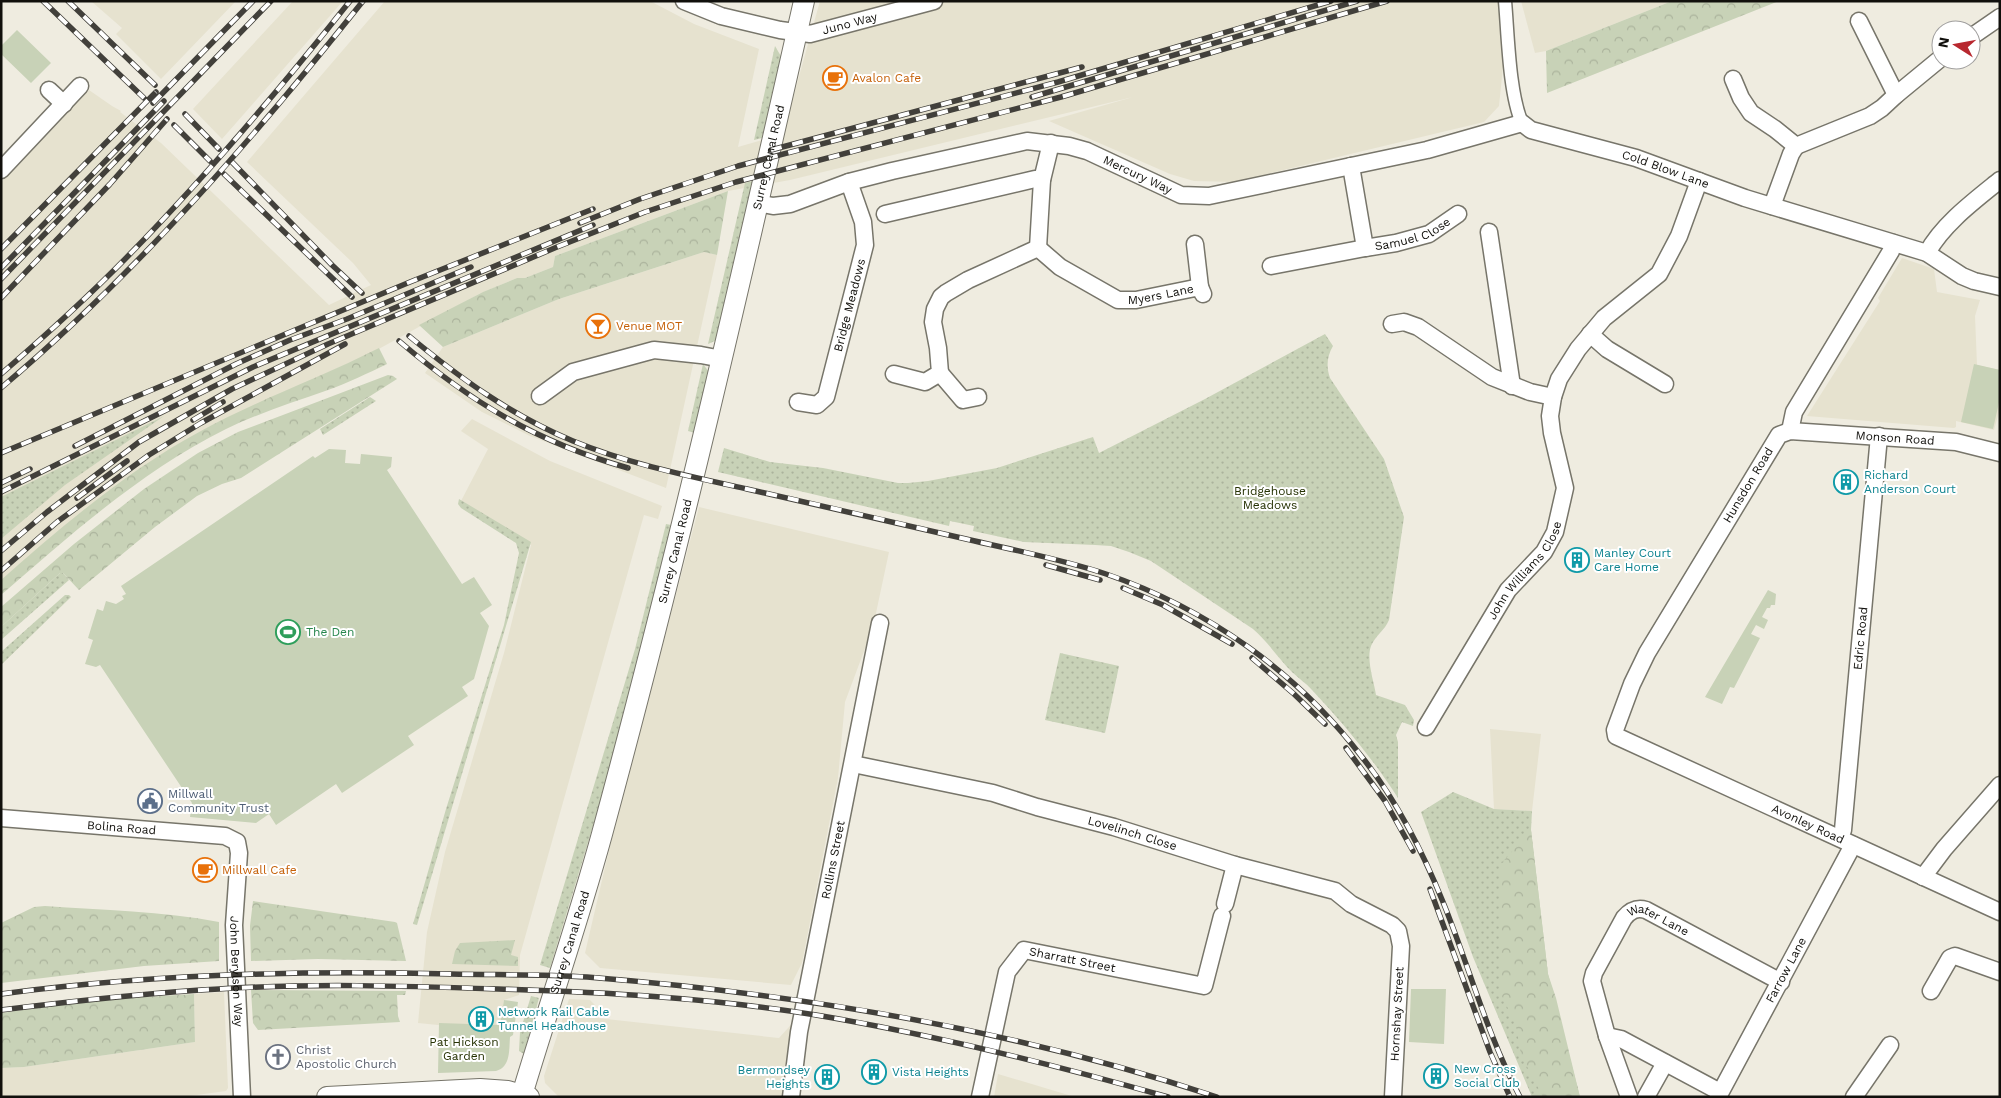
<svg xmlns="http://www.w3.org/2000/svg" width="2001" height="1098" viewBox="0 0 2001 1098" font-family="'Work Sans',sans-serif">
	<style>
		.built { fill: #e6e2cf }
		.grass { fill: url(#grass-dots) }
		.forest { fill: url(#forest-crowns) }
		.garden { fill: #c8d2b7 }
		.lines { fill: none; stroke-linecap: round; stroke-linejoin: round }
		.pedestrian-casing { stroke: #77756a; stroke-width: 15 }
		.minor-casing { stroke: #77756a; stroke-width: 19 }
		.tertiary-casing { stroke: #77756a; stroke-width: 22 }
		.pedestrian { stroke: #fff; stroke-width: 12 }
		.minor { stroke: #fff; stroke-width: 16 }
		.tertiary { stroke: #fff; stroke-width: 20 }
		.rail-casing { stroke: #42403b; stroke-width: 5.5 }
		.rail { stroke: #fff; stroke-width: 4; stroke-dasharray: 11; stroke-linecap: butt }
		.labels { text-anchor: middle; stroke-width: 4; stroke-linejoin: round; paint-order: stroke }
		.street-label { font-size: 12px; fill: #11100c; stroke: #fff }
		.food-label { font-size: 12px; fill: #c56008; stroke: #fff; text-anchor: start }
		.culture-label { font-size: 12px; fill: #0d838f; stroke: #fff; text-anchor: start }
		.park-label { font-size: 12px; fill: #263203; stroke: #fff }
		.leisure-label { font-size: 12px; fill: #27864d; stroke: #fff; text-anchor: start }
		.service-label { font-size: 12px; fill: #4e5e75; stroke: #fff; text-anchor: start }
		.worship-label { font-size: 12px; fill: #5b616d; stroke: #fff; text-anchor: start }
	</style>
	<defs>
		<pattern id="grass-dots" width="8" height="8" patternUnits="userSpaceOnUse" patternTransform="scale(1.25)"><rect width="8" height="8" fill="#c8d2b7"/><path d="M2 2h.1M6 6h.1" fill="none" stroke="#abb39c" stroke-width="1.8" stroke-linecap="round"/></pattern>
		<pattern id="forest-crowns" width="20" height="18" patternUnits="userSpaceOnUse" patternTransform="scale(1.25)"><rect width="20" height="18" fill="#c8d2b7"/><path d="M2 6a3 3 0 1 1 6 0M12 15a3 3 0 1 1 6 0" fill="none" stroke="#abb39c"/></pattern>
	</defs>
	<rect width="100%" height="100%" fill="#efece0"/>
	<path class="built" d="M91 1H236L161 79 116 34 122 28Z
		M293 1H343L222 139 193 109Z
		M385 1H650L694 24 759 49 738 147 783 134 820 1H1499L1504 57 1499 106 1484 122 1234 182 1194 181 1170 174 1049 121 1133 97 790 180 728 191 555 256 553 267 525 278H517L479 294 375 351 199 432 105 495 66 525 1 580V182L89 90 112 106 121 111 120 112 161 143 329 305 371 285 353 263 247 162Z
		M1521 1H1672L1546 51 1535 53Z
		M704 252 717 255 666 488 530 436 482 412 425 373 443 347 559 299Z
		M1902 258 1934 269 1937 292 1980 300 1975 316 1977 365 2000 370V409L1994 430 1956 421V427L1954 428 1807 416 1880 301 1878 298Z
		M472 419 550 461 662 506 658 519 644 515 520 955 519 995 504 1000 500 1025H438L418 1023 427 932 445 852 504 653 531 545 461 501 488 449 461 431Z
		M699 507 889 552 873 627 845 702 838 778 802 963 791 985 600 968 585 953 610 846Z
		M1490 729 1541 734 1532 811 1494 809Z
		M224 992 228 1088 226 1091 182 1097H1V1068L24 1067 195 1042 194 994Z
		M569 999 590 1000 595 1005 597 1018 779 1038 798 1017 791 1097 558 1096 545 1083 544 1076Z
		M998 1074 1055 1091 1075 1097H994Z"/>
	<path class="grass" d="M775 46 782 58 762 138 754 140Z
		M753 181 717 340 708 344 745 183Z
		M1325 334 1333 346C1327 356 1326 367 1330 378L1384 459 1404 517 1389 620C1385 630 1375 636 1371 646 1366 660 1374 681 1376 695L1405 705 1414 720 1413 726 1402 722 1396 735 1398 742V798C1373 759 1344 724 1312 690 1306 683 1298 678 1292 672 1278 658 1268 642 1253 629L1151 561 1129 552 1111 546 1095 545 1024 542 973 531 974 526 950 521 949 526 718 472 724 448 770 462 823 468 898 483H908L928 481 997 468 1093 437 1099 453 1205 399Z
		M703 364 709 372 695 433 688 431Z
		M370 397 376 401 323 435 320 429Z
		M164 416 65 485 1 539V497Z
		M459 499 531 542 417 925 413 924 446 809 504 625 519 553 516 543 461 508 458 504Z
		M666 524 671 525 613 760 550 968 540 965 635 649Z
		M60 573H63L69 580 1 640V627Z
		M65 595H69L71 597 1 665V652Z
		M1060 653 1119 666 1105 733 1045 720Z
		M1453 792 1494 809 1532 811 1531 830 1548 974 1580 1097H1532L1473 957 1421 812Z
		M531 996 539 998 524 1054 519 1051 520 1032Z"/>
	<path class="forest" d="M1672 1H1779L1547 93 1546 51Z
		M728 191 717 255 704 252 559 299 443 347 419 325 483 292 517 278H525L553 267 555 256Z
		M379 348 387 364C368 373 348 383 328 390 294 402 259 413 226 429 143 470 70 535 1 595V580C62 526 127 471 199 432 257 400 320 378 379 348Z
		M388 375 393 376 397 379 241 478 222 484 197 496 155 527 79 590 63 573H60L1 627V607L8 601 74 544 144 489 198 453 238 432Z
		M1531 830 1548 974 1556 998 1580 1097H1543L1521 1055 1516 1025 1501 994 1499 866Z
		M253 901 395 922 397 923 406 961 318 959 251 961 250 926Z
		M45 906C103 910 162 911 219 922V961L144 966 1 983V923L34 907Z
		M515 940 511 955 518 957V966L452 964 455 951 460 943Z
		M251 990 406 991 405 995H397L398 1016 400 1022 258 1030 253 1023Z
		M194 994 195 1042 24 1067 1 1068V1013L95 1000Z"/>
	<path class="garden" d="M17 30 51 63 31 83 1 54V46Z
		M1974 364 2000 370V398L1993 429 1961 422Z
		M329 449 346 450 345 463 360 464 361 454 392 457 391 467 387 470 462 584 474 577 492 605 480 613 489 626 474 679 462 687 468 696 408 736 414 745 342 793 336 784 276 825 269 814 256 823 190 817 192 803 100 665 96 667 85 664 93 640 88 638 97 609 103 611 106 601 116 604 124 599 122 596 126 594 121 586 313 456 315 458Z
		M1768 590 1776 594 1775 605H1771L1770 608H1767L1762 617 1768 620 1764 629 1756 625 1751 634 1760 638 1734 688 1730 687 1722 704 1705 697Z
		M1411 989H1446L1444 1044 1409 1042Z
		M504 1000 518 1002 513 1035 510 1037C509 1049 511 1067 496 1071L438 1073 439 1023 500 1025Z"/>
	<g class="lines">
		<defs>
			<path id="pedestrian" d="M1505 1C1508 35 1509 93 1522 123"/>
			<g id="minor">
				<path id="s1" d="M684 1 721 16 780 30 810 34 934 1"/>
				<path d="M1859 21 1896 95"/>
				<path d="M1971 37 2000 17"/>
				<path d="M1733 79 1741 98 1751 113 1775 129 1796 146 1870 116 1882 108 1896 95 1941 58"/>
				<path d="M49 90 64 104"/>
				<path d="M1 170 80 86"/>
				<path id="s2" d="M757 203 773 206 790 204 849 182 892 171 1027 141 1069 146 1087 151 1181 195 1209 196 1427 150 1522 123 1531 130 1636 158 1745 198 1927 253 1962 276 1974 281 2000 287"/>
				<path d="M1772 206 1791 154 1796 146"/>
				<path d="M885 214 1035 179 1042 180"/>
				<path d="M1489 232 1512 386"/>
				<path d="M1195 244 1200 287"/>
				<path id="s3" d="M1038 248 1060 267 1118 300H1136L1200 287 1203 294"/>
				<path d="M1038 248 1042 180 1051 143"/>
				<path id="s4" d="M1365 248 1396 243 1429 234 1458 214"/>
				<path d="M1927 253C1943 224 1974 201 2000 180"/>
				<path d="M1271 266 1365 248 1351 166"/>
				<path d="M1392 324 1404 322 1418 327 1492 377 1530 392 1553 397"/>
				<path d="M1590 334 1607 349 1665 384"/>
				<path d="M940 373 963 400 978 397"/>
				<path d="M894 374 925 382 940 373 938 348 933 322 935 309 941 297 946 293 968 280 1038 248"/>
				<path d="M540 396 573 372 654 350 701 355 722 359"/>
				<path id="s5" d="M798 402 817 405 826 397 865 245 863 222 849 182"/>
				<path d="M1790 431 1794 412 1891 251 1893 243"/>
				<path id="s6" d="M2000 453 1956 442 1790 431 1779 435 1647 653 1632 684 1615 730 1616 736 2000 912"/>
				<path id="s7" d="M1426 727 1508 590 1544 552 1555 532 1565 488 1552 433 1550 416 1553 397 1559 379 1578 349 1604 318 1659 274 1679 236 1699 181"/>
				<path id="s8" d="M853 764 993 793 1037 807 1114 827 1235 865 1335 891 1351 904 1392 925 1398 931 1401 946 1393 1097"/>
				<path id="s9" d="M1 818 225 836 237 842 239 853 234 925 242 1097"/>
				<path id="s10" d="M1840 838 1843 830 1879 436"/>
				<path d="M1923 877 1944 849 2000 785"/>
				<path d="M1225 904 1235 865"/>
				<path d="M1931 991 1950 958 1955 956 2000 972"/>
				<path d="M1607 1036 1621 1039 1720 1092"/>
				<path id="s11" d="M791 1097 799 1032 880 623"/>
				<path id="s12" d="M980 1097 1007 972 1024 950 1204 986 1222 916"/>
				<path id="s13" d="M1629 1097 1607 1036 1592 981 1594 973 1624 918C1630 911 1636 907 1646 910L1781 982"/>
				<path d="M1646 1097 1665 1063"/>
				<path id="s14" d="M1718 1097 1853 845"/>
				<path d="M1854 1097 1890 1045"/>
			</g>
			<g id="tertiary">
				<path id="s15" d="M522 1095C548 1008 578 922 602 834 677 558 741 280 804 1"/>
				<path d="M327 1097 480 1089 508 1091 529 1097"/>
			</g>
		</defs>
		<use href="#pedestrian" class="pedestrian-casing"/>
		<use href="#minor" class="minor-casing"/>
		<use href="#tertiary" class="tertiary-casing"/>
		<use href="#pedestrian" class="pedestrian"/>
		<use href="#minor" class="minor"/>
		<use href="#tertiary" class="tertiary"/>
		<defs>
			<path id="rail" d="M43 1 144 98
				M68 1 155 85
				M1032 97 1357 1
				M153 103 253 1
				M185 114 219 149
				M174 125 210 161
				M771 150 1082 67
				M232 162 332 265 362 293
				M224 174 352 297
				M580 223 640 199 738 166 1058 82 1331 1
				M1 249 156 92
				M1 268 164 101
				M1 279 271 1
				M1 298 110 184 167 119
				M409 336C461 379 511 415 573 441 629 464 688 476 747 489 820 505 893 522 966 539 1013 550 1061 559 1106 574 1208 609 1297 672 1362 757 1397 801 1422 850 1443 902 1469 966 1487 1035 1520 1097
				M399 341C471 402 536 442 628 468
				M1 374C45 336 88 297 129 255 207 175 280 89 350 1
				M1 388C136 274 253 139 363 1
				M193 420 223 402
				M75 446 236 364 290 340 347 319 471 267
				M1 453 410 282 593 209
				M1 483 30 469
				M1 492 253 367 593 225
				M77 498 127 461
				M1 551 47 512 139 442 232 389 328 344 557 247 645 212 736 182 1061 97 1387 1
				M1046 565 1100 580
				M1 571 57 522 149 455 201 423 345 344
				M1123 588 1163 605 1232 644
				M1252 658 1294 694 1325 724
				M1346 748 1385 801 1413 851
				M1430 889 1490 1052 1510 1097
				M1 994C151 974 301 970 451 974 497 975 542 974 587 977 801 994 1013 1029 1217 1097
				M1 1010C74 1001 146 993 219 989 312 983 405 986 498 989 604 992 711 998 816 1015 935 1035 1052 1064 1168 1097"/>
		</defs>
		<use href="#rail" class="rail-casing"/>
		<use href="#rail" class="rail"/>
	</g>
	<defs>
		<symbol id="cafe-ring" viewBox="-11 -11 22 22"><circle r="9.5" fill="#fff" stroke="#e8710a" stroke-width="1.5"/><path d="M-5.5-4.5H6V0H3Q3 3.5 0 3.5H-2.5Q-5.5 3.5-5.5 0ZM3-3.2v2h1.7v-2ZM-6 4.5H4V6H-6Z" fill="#e8710a"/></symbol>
		<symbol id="bar-ring" viewBox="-11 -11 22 22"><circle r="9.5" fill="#fff" stroke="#e8710a" stroke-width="1.5"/><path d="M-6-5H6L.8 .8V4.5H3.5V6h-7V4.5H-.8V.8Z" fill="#e8710a"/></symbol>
		<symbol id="building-ring" viewBox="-11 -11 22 22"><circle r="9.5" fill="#fff" stroke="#0f9aa8" stroke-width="1.5"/><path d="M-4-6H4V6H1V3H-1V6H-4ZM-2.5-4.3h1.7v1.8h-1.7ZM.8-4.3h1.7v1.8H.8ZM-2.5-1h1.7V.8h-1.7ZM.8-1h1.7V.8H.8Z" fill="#0f9aa8"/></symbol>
		<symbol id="stadium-ring" viewBox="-11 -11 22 22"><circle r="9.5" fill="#fff" stroke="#2e9e5b" stroke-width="1.5"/><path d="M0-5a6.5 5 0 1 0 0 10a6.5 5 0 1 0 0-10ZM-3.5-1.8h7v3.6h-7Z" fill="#2e9e5b"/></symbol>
		<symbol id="civic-ring" viewBox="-11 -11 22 22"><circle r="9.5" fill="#fff" stroke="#5c6f8a" stroke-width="1.5"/><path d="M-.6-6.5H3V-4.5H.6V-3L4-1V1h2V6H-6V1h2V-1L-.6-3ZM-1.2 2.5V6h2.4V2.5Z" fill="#5c6f8a"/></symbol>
		<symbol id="church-ring" viewBox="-11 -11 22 22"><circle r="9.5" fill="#fff" stroke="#6b7280" stroke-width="1.5"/><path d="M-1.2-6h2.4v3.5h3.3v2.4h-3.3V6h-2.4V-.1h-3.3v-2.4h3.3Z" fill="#6b7280"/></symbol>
	</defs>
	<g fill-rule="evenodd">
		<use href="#cafe-ring" x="821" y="64" width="28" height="28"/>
		<use href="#bar-ring" x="584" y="312" width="28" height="28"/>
		<use href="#building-ring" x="1832" y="468" width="28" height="28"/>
		<use href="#building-ring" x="1563" y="546" width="28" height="28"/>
		<use href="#stadium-ring" x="274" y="618" width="28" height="28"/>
		<use href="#civic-ring" x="136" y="787" width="28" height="28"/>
		<use href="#cafe-ring" x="191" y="856" width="28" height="28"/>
		<use href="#building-ring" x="467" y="1005" width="28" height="28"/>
		<use href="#church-ring" x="264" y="1043" width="28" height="28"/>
		<use href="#building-ring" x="860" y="1058" width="28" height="28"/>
		<use href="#building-ring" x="1422" y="1062" width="28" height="28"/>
		<use href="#building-ring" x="813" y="1063" width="28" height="28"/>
	</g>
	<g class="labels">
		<g class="street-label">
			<text dy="4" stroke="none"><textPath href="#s1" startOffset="172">Juno Way</textPath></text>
			<text dy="4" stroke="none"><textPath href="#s15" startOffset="970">Surrey Canal Road</textPath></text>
			<text dy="4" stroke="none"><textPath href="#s2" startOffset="945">Cold Blow Lane</textPath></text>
			<text dy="4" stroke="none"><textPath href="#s2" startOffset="396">Mercury Way</textPath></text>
			<text dy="4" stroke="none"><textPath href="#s4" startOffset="50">Samuel Close</textPath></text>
			<text dy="4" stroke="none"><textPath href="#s3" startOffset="139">Myers Lane</textPath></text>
			<text dy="4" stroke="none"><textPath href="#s5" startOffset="126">Bridge Meadows</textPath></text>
			<text transform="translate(1895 438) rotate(4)" y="4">Monson Road</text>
			<text transform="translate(1748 485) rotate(-59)" y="4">Hunsdon Road</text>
			<text dy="4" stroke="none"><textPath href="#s15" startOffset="565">Surrey Canal Road</textPath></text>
			<text dy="4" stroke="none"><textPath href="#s7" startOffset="186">John Williams Close</textPath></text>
			<text dy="4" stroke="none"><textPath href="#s10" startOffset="201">Edric Road</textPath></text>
			<text dy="4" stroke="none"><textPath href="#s6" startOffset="779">Avonley Road</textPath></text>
			<text dy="4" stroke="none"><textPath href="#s9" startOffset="121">Bolina Road</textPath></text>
			<text dy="4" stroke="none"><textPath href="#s8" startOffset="288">Lovelinch Close</textPath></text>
			<text dy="4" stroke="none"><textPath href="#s11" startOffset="241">Rollins Street</textPath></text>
			<text dy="4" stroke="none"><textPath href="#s13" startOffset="232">Water Lane</textPath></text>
			<text dy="4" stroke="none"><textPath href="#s15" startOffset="160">Surrey Canal Road</textPath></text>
			<text dy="4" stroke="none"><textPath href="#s12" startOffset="205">Sharratt Street</textPath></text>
			<text dy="4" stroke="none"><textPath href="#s9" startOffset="368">John Berylson Way</textPath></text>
			<text dy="4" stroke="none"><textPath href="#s14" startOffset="144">Farrow Lane</textPath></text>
			<text transform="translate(1397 1014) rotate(-87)" y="4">Hornshay Street</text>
		</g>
		<g class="food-label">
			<text x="852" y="82">Avalon Cafe</text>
			<text x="616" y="330">Venue MOT</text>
			<text x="222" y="874">Millwall Cafe</text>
		</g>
		<g class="culture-label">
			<text x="1864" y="479">Richard<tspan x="1864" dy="14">Anderson Court</tspan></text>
			<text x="1594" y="557">Manley Court<tspan x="1594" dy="14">Care Home</tspan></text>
			<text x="498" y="1016">Network Rail Cable<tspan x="498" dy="14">Tunnel Headhouse</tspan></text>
			<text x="1454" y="1073">New Cross<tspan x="1454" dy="14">Social Club</tspan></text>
			<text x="810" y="1074" text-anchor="end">Bermondsey<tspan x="810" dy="14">Heights</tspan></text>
			<text x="892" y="1076">Vista Heights</text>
		</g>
		<g class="park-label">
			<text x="1270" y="495">Bridgehouse<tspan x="1270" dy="14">Meadows</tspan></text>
			<text x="464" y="1046">Pat Hickson<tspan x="464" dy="14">Garden</tspan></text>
		</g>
		<g class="leisure-label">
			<text x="306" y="636">The Den</text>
		</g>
		<g class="service-label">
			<text x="168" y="798">Millwall<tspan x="168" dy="14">Community Trust</tspan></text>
		</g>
		<g class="worship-label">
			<text x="296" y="1054">Christ<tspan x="296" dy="14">Apostolic Church</tspan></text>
		</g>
	</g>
	<rect width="2001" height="1098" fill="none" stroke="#11100c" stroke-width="5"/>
	<g transform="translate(1956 45) rotate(281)"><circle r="24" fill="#ffffff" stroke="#a09f9e"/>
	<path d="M0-4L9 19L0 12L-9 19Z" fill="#b8282f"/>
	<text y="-8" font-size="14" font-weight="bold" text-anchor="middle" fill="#11100c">N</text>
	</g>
</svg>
